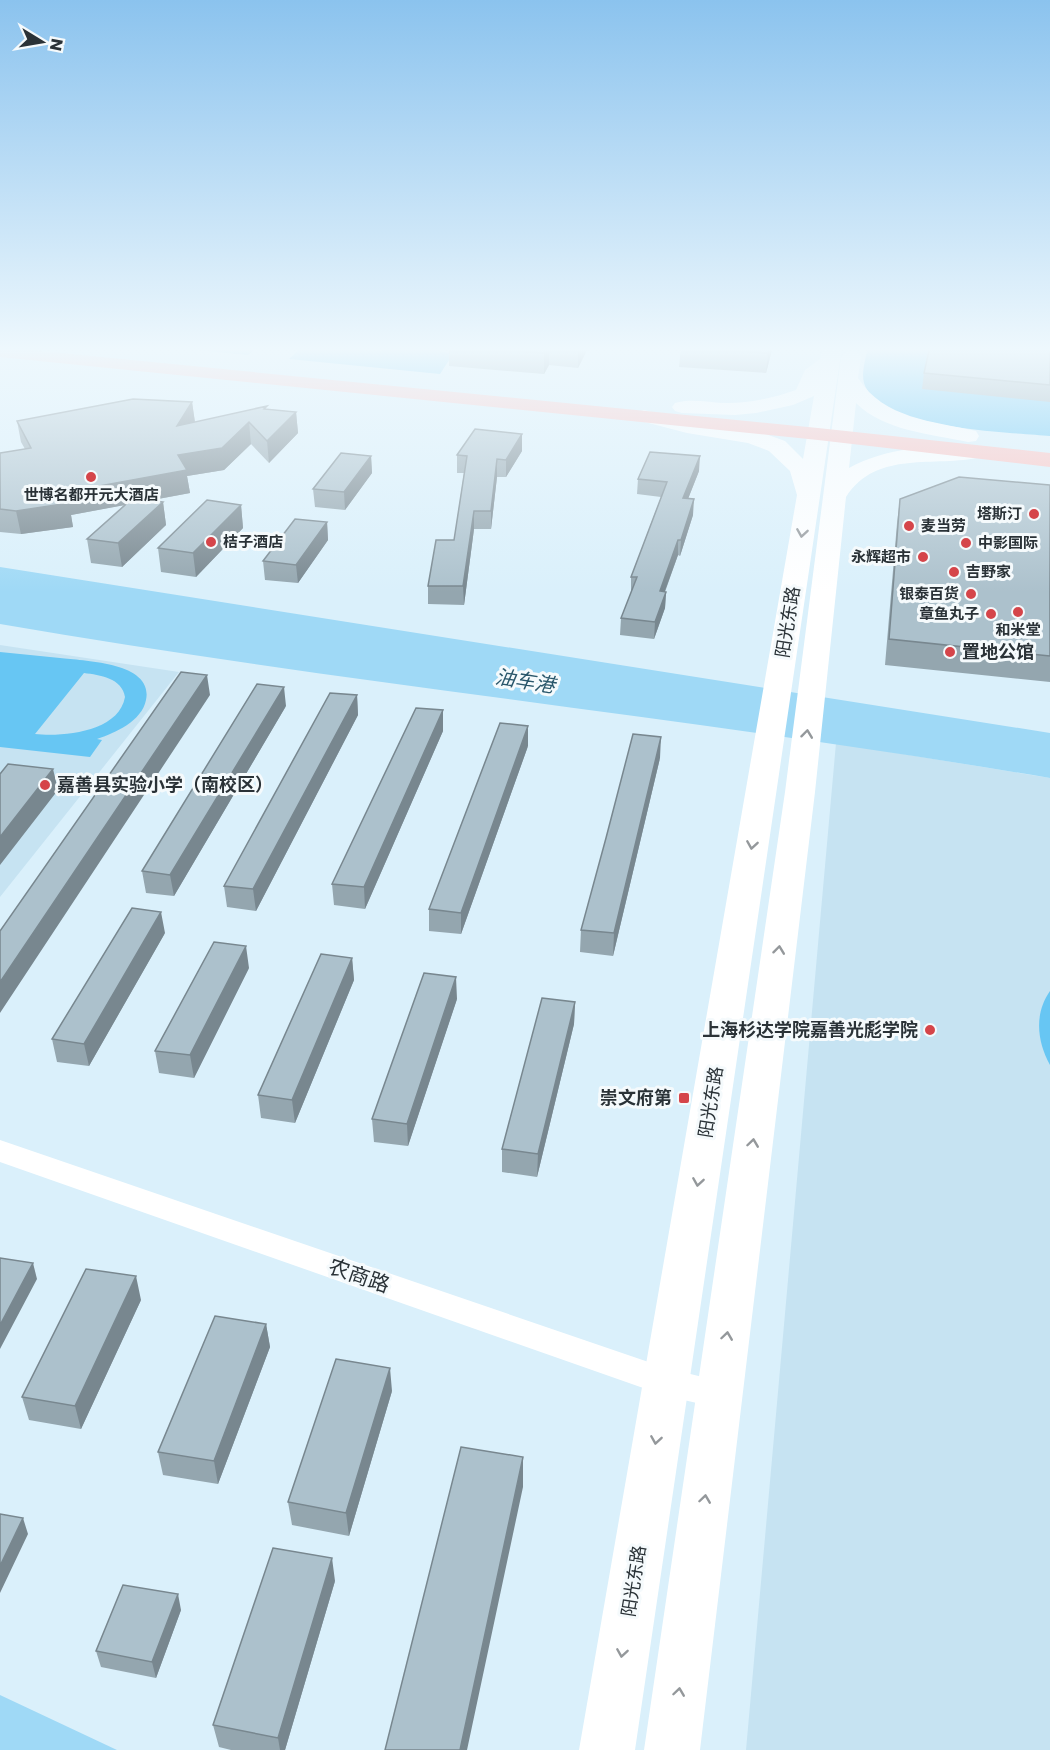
<svg xmlns="http://www.w3.org/2000/svg" width="1050" height="1750" viewBox="0 0 1050 1750" font-family="Poppins,'Noto Sans SC',sans-serif">
	<style>
		.built { fill: #c6e3f2 }
		.green { fill: #67c6f3; fill-rule: evenodd }
		.water { fill: #9fd9f6 }
		.lines { fill: none; stroke-linecap: round; stroke-linejoin: round }
		.street { fill: #fff; fill-rule: evenodd }
		.secondary { fill: #fff; fill-rule: evenodd }
		.primary { fill: #fec0be; fill-rule: evenodd }
		.wall { fill: #94a6af }
		.shaded-wall { fill: #78878f }
		.building { fill: #acc1cc; stroke: #78878f; stroke-width: 1.5 }
		.oneway { stroke: #94989b }
		.poi-dot { fill: #d5454a; stroke: #f5fafc; stroke-width: 2 }
		.labels { text-anchor: middle; stroke-width: 6; stroke-linejoin: round; paint-order: stroke }
		.far-poi-label { font-size: 15px; font-weight: bold; fill: #2a3237; stroke: #f5fafc; text-anchor: end }
		.street-label { font-size: 18px; fill: #2a3237; stroke: #f5fafc }
		.poi-label { font-size: 18px; font-weight: bold; fill: #2a3237; stroke: #f5fafc; text-anchor: start }
		.water-label { font-size: 20px; font-style: italic; fill: #2a576b; stroke: #f5fafc }
		.near-street-label { font-size: 21px; fill: #2a3237; stroke: #f5fafc }
	</style>
	<rect width="100%" height="100%" fill="#daf0fb"/>
	<path class="built" d="M0 645 179 672 0 897Z
		M836 743 1050 778V1750H746Z"/>
	<path class="green" d="M169 347H258L248 355Z
		M302 347 383 351 387 347H441L438 351 453 354 440 374 289 359Z
		M868 347H1050V436C1009 432 879 430 864 383 861 373 866 357 868 347Z
		M0 652C20 654 40 656 60 658 84 661 154 662 146 700 142 721 115 733 97 739L102 740 90 757 0 747ZM84 673C100 675 122 678 125 697 119 732 63 737 35 734Z
		M1050 991V1065C1037 1041 1034 1014 1050 991Z"/>
	<path class="water" d="M0 567 1050 733V778C701 719 349 684 0 624Z
		M0 1695 117 1750H0Z"/>
	<g class="lines">
		<path class="street" d="M0 1140 666 1368 731 1384 736 1394 731 1404 719 1408 666 1396 0 1162Z"/>
		<path class="secondary" d="M823 347H842L635 1750H579L797 495 790 471 769 451 748 443 687 433 637 420 634 416 637 412 644 410 687 421 760 432 785 441 803 459 814 396 793 405 756 413 735 415 682 413 675 411 672 407 675 403C692 398 709 403 727 403 751 403 773 398 796 390L805 370 820 359Z
			M851 351 858 353 861 357 858 378C884 419 933 421 976 431L979 436 976 441 968 442C931 434 884 431 856 403L849 468C887 447 931 446 973 445L981 447 984 452 981 457C935 468 877 449 846 497L815 792 700 1750H644L785 792 841 357 844 353Z"/>
		<path class="primary" d="M0 347 818 428 1050 453V467L818 440 0 357Z"/>
	</g>
	<path class="wall" d="M449 346H589L578 368 549 365 544 374 449 366Z
		M681 346H773L766 373 679 367Z
		M1050 346V402L922 389 924 373Z
		M192 402 195 422 267 409 296 412 298 433 269 463 251 444 224 470 187 476 190 493 153 500 163 502 166 525 122 567 91 563 87 539 124 505 71 515 73 527 21 534 0 532V453L25 449 21 442 17 421Z
		M522 434V451L506 477H497L491 529H474L464 605 428 604V586L454 540 464 473H457V455Z
		M371 456 372 473 345 510 315 507 313 489Z
		M699 471 688 499 693 515 680 556 678 555 665 592H666L665 608 654 639 620 635 621 618 631 593V577L661 497 637 494 638 479Z
		M1050 485V682L885 665 897 523 900 499Z
		M241 505 243 528 196 577 161 572 158 548Z
		M327 522 328 540 298 583 265 580 263 561Z
		M357 695 358 715 256 911 227 907 224 886Z
		M286 706 174 896 146 893 142 871Z
		M443 710V731L365 909 334 905 332 884Z
		M528 746 461 934 429 931V909Z
		M660 758 613 956 580 952 581 930Z
		M165 933 89 1066 57 1062 52 1039Z
		M352 958 354 980 295 1123 261 1118 258 1095Z
		M249 968 194 1078 159 1073 155 1051Z
		M457 999 408 1146 374 1142 372 1119Z
		M575 1002 574 1024 537 1177 502 1172V1149Z
		M141 1300 81 1429 29 1420 22 1397Z
		M266 1324 270 1347 218 1484 163 1475 158 1452Z
		M392 1391 349 1536 292 1525 288 1502Z
		M335 1581 285 1750H231L219 1747 213 1725Z
		M181 1610 156 1678 101 1667 96 1651Z"/>
	<path class="shaded-wall" d="M548 346H549V365L544 374V353Z
		M578 346H589L578 368Z
		M770 346H773L766 373 768 353Z
		M192 402 195 423 177 426Z
		M296 412 298 433 269 463 267 441Z
		M249 422 251 444 224 470 187 476 190 493 71 515 73 527 21 534 16 511 66 492 178 455Z
		M522 434V451L506 477V460Z
		M371 456 372 473 345 510 344 492Z
		M700 456 699 471 682 514 683 498Z
		M497 459V477L491 529V511Z
		M694 499 693 515 680 556 681 540Z
		M163 502 166 525 122 567 118 543Z
		M241 505 243 528 196 577 193 553Z
		M474 511V529L464 605 463 586Z
		M327 522 328 540 298 583 296 565Z
		M678 540V555L659 607 660 591Z
		M666 592 665 608 654 639 655 622Z
		M207 675 210 695 0 1013V982Z
		M284 687 286 706 174 896 170 875Z
		M357 695 358 715 256 911 253 889Z
		M443 710V731L365 909 364 887Z
		M528 726V746L461 934V913Z
		M661 737 660 758 613 956 614 933Z
		M53 769 58 790 0 865V837Z
		M161 912 165 933 89 1066 84 1044Z
		M246 946 249 968 194 1078 190 1055Z
		M352 958 354 980 295 1123 292 1100Z
		M456 977 457 999 408 1146 407 1124Z
		M575 1002 574 1024 537 1177 538 1154Z
		M33 1263 37 1279 0 1349V1325Z
		M136 1276 141 1300 81 1429 75 1406Z
		M266 1324 270 1347 218 1484 214 1461Z
		M390 1368 392 1391 349 1536 346 1513Z
		M523 1457V1487L467 1750H460Z
		M23 1518 28 1534 0 1593V1566Z
		M332 1558 335 1581 285 1750H280L278 1738Z
		M178 1594 181 1610 156 1678 152 1662Z"/>
	<path class="building" d="M459 346H548L544 353Z
		M681 346H770L768 353Z
		M930 346H1050V385L924 373Z
		M133 399 192 402 177 426 267 406 264 409 296 412 267 441 249 422 222 448 178 455 187 470 66 492 69 503 16 511 0 509V453L31 448 17 421Z
		M475 429 522 434 506 460 497 459 491 511H474L463 586H428L436 540H454L467 456 457 455Z
		M650 452 700 456 683 498 694 499 681 540H678L660 591 666 592 655 622 621 618 637 577H631L667 482 638 479Z
		M341 453 371 456 344 492 313 489Z
		M959 477 1050 485V656L889 639 900 499Z
		M133 498 163 502 118 543 87 539Z
		M207 500 241 505 193 553 158 548Z
		M295 519 327 522 296 565 263 561Z
		M181 672 207 675 0 982V931Z
		M257 684 284 687 170 875 142 871Z
		M330 693 357 695 253 889 224 886Z
		M416 708 443 710 364 887 332 884Z
		M500 723 528 726 461 913 429 909Z
		M633 734 661 737 614 933 581 930 606 838Z
		M8 764 53 769 0 837V774Z
		M132 908 161 912 84 1044 52 1039Z
		M214 942 246 946 190 1055 155 1051Z
		M321 954 352 958 292 1100 258 1095Z
		M424 973 456 977 407 1124 372 1119Z
		M542 998 575 1002 538 1154 502 1149Z
		M0 1258 33 1263 0 1325Z
		M86 1269 136 1276 75 1406 22 1397Z
		M215 1316 266 1324 214 1461 158 1452Z
		M336 1359 390 1368 346 1513 288 1502Z
		M461 1447 523 1457 460 1750H385Z
		M0 1514 23 1518 0 1566Z
		M273 1548 332 1558 278 1738 213 1725Z
		M123 1585 178 1594 152 1662 96 1651Z"/>
	<defs><path id="oneway-chevron" d="M-2-3.5L2.5 0L-2 3.5" fill="none" stroke-width="1.6" stroke-linecap="round" stroke-linejoin="round" transform="scale(1.5)"/></defs>
	<g class="oneway">
		<use href="#oneway-chevron" transform="translate(802 533) rotate(99)"/>
		<use href="#oneway-chevron" transform="translate(807 734) rotate(-83)"/>
		<use href="#oneway-chevron" transform="translate(752 845) rotate(99)"/>
		<use href="#oneway-chevron" transform="translate(779 950) rotate(-83)"/>
		<use href="#oneway-chevron" transform="translate(753 1143) rotate(-82)"/>
		<use href="#oneway-chevron" transform="translate(698 1182) rotate(99)"/>
		<use href="#oneway-chevron" transform="translate(727 1336) rotate(-82)"/>
		<use href="#oneway-chevron" transform="translate(656 1440) rotate(99)"/>
		<use href="#oneway-chevron" transform="translate(705 1499) rotate(-82)"/>
		<use href="#oneway-chevron" transform="translate(622 1653) rotate(99)"/>
		<use href="#oneway-chevron" transform="translate(679 1692) rotate(-82)"/>
	</g>
	<linearGradient id="sky" x2="0" y2="1"><stop stop-color="#8bc3ee"/><stop offset="0.59" stop-color="#eef8fd"/><stop offset="1" stop-color="#eef8fd" stop-opacity="0"/></linearGradient>
	<rect width="1050" height="592" fill="url(#sky)"/>
	<g class="poi-dot">
		<circle cx="91" cy="477" r="6"/>
		<circle cx="1034" cy="514" r="6"/>
		<circle cx="909" cy="526" r="6"/>
		<circle cx="211" cy="542" r="6"/>
		<circle cx="966" cy="543" r="6"/>
		<circle cx="923" cy="557" r="6"/>
		<circle cx="954" cy="572" r="6"/>
		<circle cx="971" cy="594" r="6"/>
		<circle cx="1018" cy="612" r="6"/>
		<circle cx="991" cy="614" r="6"/>
		<circle cx="950" cy="652" r="6"/>
		<circle cx="45" cy="785" r="6"/>
		<circle cx="930" cy="1030" r="6"/>
		<rect x="678" y="1092" width="12" height="12" rx="3"/>
	</g>
	<g class="labels">
		<g class="far-poi-label">
			<text x="91" y="500" text-anchor="middle">世博名都开元大酒店</text>
			<text x="1022" y="519">塔斯汀</text>
			<text x="921" y="531" text-anchor="start">麦当劳</text>
			<text x="223" y="547" text-anchor="start">桔子酒店</text>
			<text x="978" y="548" text-anchor="start">中影国际</text>
			<text x="911" y="562">永辉超市</text>
			<text x="966" y="577" text-anchor="start">吉野家</text>
			<text x="959" y="599">银泰百货</text>
			<text x="979" y="619">章鱼丸子</text>
			<text x="1018" y="635" text-anchor="middle">和米堂</text>
		</g>
		<g class="street-label">
			<text transform="translate(788 622) rotate(-81)" y="6">阳光东路</text>
			<text transform="translate(711 1102) rotate(-81)" y="6">阳光东路</text>
			<text transform="translate(634 1581) rotate(-81)" y="6">阳光东路</text>
		</g>
		<g class="poi-label">
			<text x="962" y="658">置地公馆</text>
			<text x="57" y="791">嘉善县实验小学（南校区）</text>
			<text x="918" y="1036" text-anchor="end">上海杉达学院嘉善光彪学院</text>
			<text x="672" y="1104" text-anchor="end">崇文府第</text>
		</g>
		<g class="water-label">
			<text transform="translate(525 681) rotate(9)" y="7">油车港</text>
		</g>
		<g class="near-street-label">
			<text transform="translate(359 1276) rotate(19)" y="7">农商路</text>
		</g>
	</g>
	<g transform="translate(42 42) rotate(101)" stroke="#f5fafc" stroke-width="4.5" paint-order="stroke">
	<path d="M0-4.5L10 22L0 15L-10 22Z" fill="#2a3237"/>
	<text y="-9" font-size="16" font-weight="bold" text-anchor="middle" fill="#2a3237">N</text>
	</g>
</svg>
